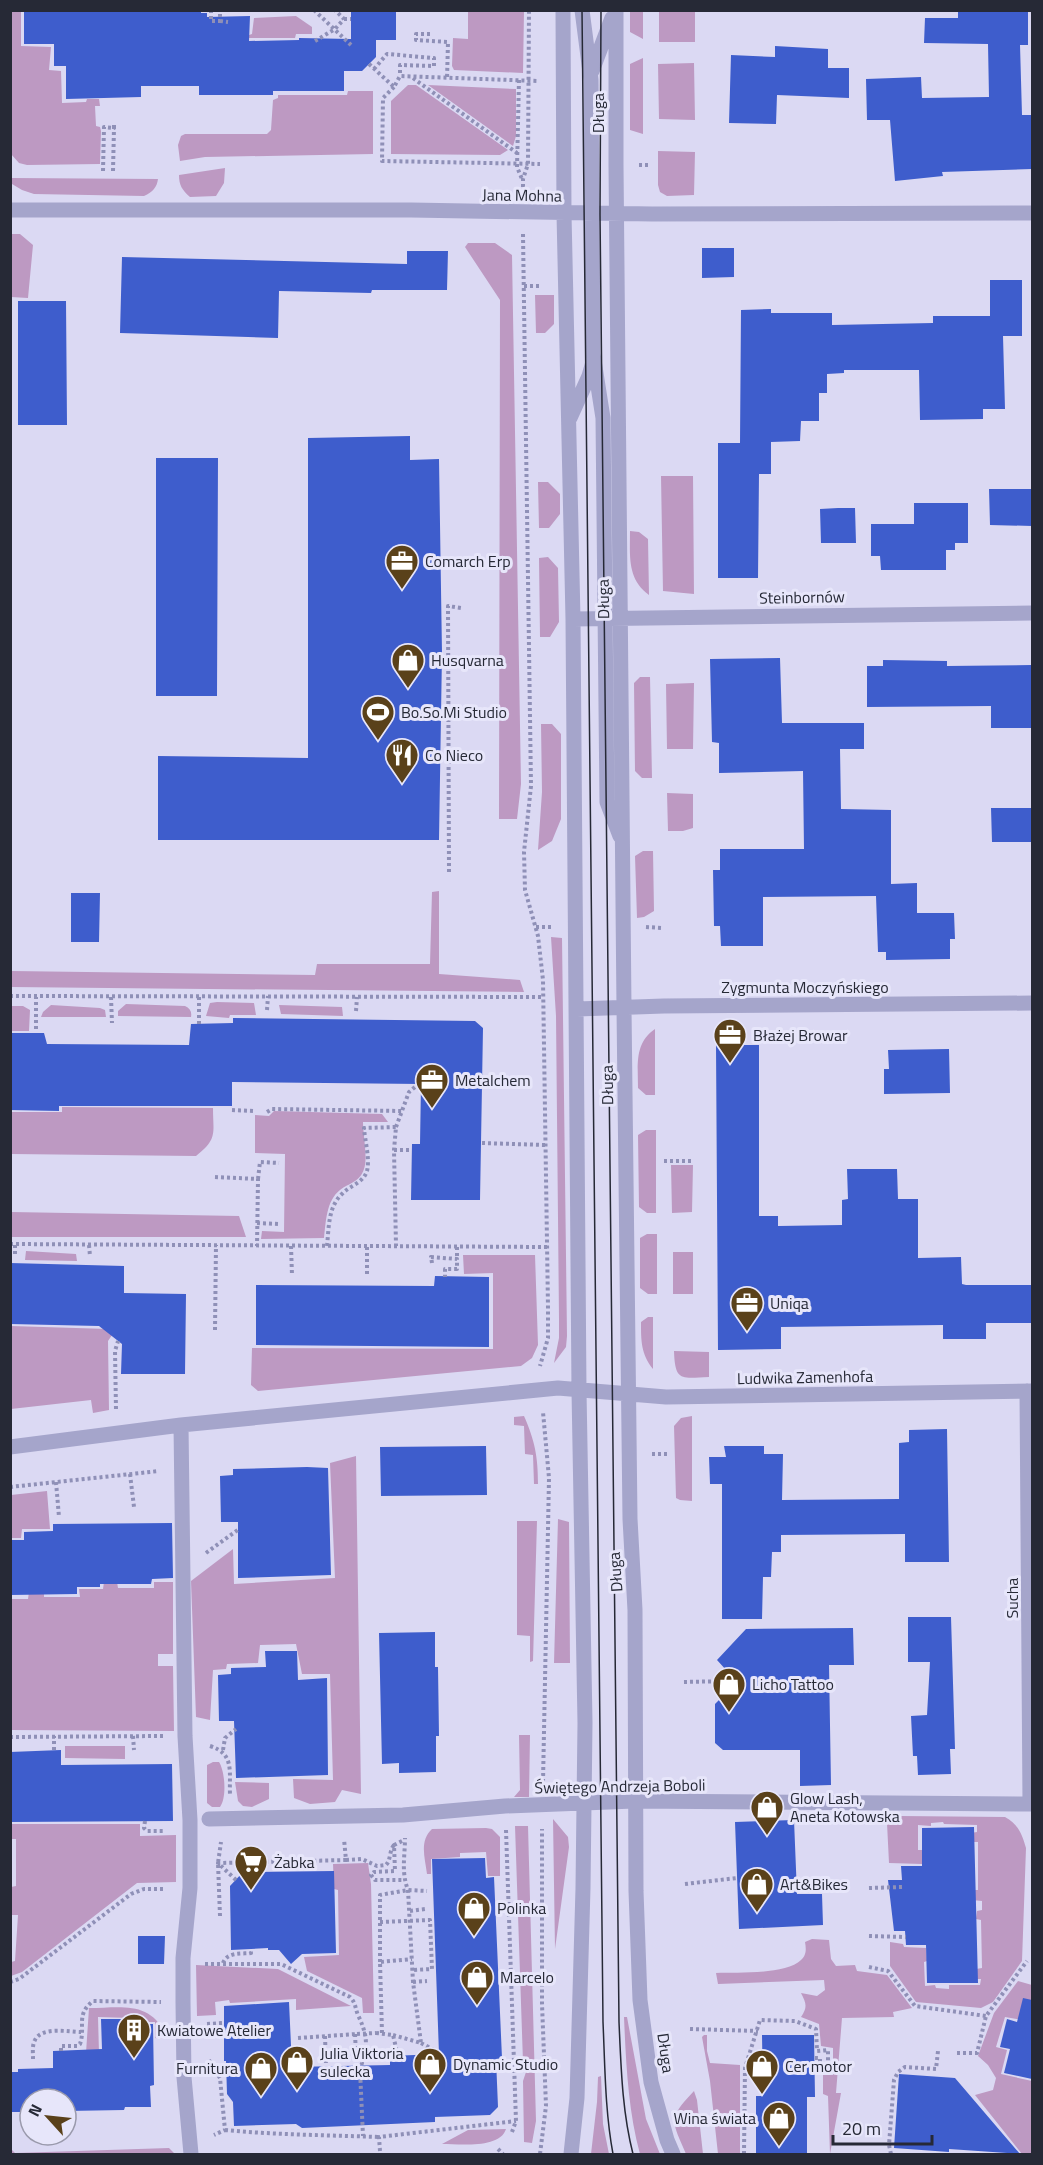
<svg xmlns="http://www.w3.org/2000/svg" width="1043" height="2165" viewBox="0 0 1043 2165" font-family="'Titillium Web',sans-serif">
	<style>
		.green { fill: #bd99c2 }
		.building { fill: #3e5dcc }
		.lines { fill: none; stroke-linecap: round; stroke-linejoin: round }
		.path { stroke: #8f90b7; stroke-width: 4; stroke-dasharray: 3 3; stroke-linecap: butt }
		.minor { stroke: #a5a5cb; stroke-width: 15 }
		.tram { stroke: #262936; stroke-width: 1.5 }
		.path-bridge { stroke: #8f90b7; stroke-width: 4; stroke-dasharray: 3 3; stroke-linecap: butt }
		.labels { text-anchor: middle; stroke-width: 6; stroke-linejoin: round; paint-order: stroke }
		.street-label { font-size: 16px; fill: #262936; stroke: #e7e6fa }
		.poi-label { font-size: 16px; fill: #262936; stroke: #e7e6fa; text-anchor: start }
	</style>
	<rect width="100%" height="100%" fill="#dbd9f3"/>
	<path class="green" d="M12 11H21V46L51 47 49 70 61 71 62 103 86 102 87 99H99L100 106H95L96 126 100 127 101 131 100 164 27 165 19 163 11 154Z
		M468 11H524L523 73 454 70 452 66 453 38 468 39Z
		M630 11H643V39L630 32Z
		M659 11H695V42H659Z
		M296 16 312 27V34H296L295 38H249V35L252 34 254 18Z
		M643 58V134L630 130V64Z
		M694 63 695 120 659 119 658 64Z
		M408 85H416L508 150 500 155 391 154V101Z
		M428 85 516 89V136L513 146Z
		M348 91H373V154L205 157 180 161 178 145 181 136 185 134H267L271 130 273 100 278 98V95H347Z
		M658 151 695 152 694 195 667 196 660 192 658 185Z
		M225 168 224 183 216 196 190 197C182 190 179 185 179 175Z
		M11 178 158 179C157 187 153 192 144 196L34 194 22 190 12 184Z
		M10 234H20L33 245 28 298 11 297Z
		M468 243H495L512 255 521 784 517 819H499L500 300 465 247Z
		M535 295H554V324L545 333H536Z
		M661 476H693L694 594 663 591Z
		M538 482H548L560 494V514L549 528H539Z
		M630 531 639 532 648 539 649 595C627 579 630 556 630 531Z
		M548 557 558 568 559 622 550 637H540L539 558Z
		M640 677H650L652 778H642L635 771 634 683Z
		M694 683 693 749H667L666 684Z
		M541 724H552L561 734V819L552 841 538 850 542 792Z
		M667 793 693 794V828L683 831H668Z
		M643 851H653L654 911 644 917 637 918 635 856Z
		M439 891V974L520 980 524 992 11 987V971L315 975 317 964H430L432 892Z
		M551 937 562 938 567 1336 566 1347 554 1363 559 1338V1318L556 1016Z
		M217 1002 254 1003 256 1015H230L229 1018 206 1016 210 1003Z
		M126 1004 185 1006C190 1008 192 1012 191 1017L118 1016V1011Z
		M51 1005 100 1008 105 1010 106 1017H41L43 1012Z
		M279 1005 342 1007 343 1016 281 1014Z
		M11 1006H23L30 1010 29 1031H11Z
		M655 1029V1095H646L638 1088C638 1066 634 1043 655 1029Z
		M62 1107 213 1108C213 1133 218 1139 196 1156L11 1154V1112H62Z
		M274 1111 382 1114 388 1122H363C363 1135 368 1159 364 1169 360 1182 349 1183 340 1190 326 1201 326 1222 324 1238L261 1239 262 1231 284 1232 285 1154 255 1153V1115L269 1116Z
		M646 1130H656V1213H647L639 1207 638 1135Z
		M671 1165H693L692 1212 672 1213Z
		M11 1212 239 1216 246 1237H11Z
		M647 1234H657V1294H648L640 1288V1238Z
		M26 1251 76 1254 77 1261 25 1260Z
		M673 1252H693V1294H673Z
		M463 1255H535L538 1345 532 1358 521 1366 258 1391 251 1385 252 1348 493 1349V1273L464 1274Z
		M648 1317H653V1369C641 1354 641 1341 641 1322Z
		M11 1326 108 1329 112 1335 108 1341 109 1410 93 1413 91 1400 11 1409Z
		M674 1351 709 1352V1377C681 1378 675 1382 674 1351Z
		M524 1416C535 1441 538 1457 538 1484H534L533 1455 525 1454 524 1426 514 1425V1417Z
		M692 1416V1501L680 1500 676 1498 674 1426 681 1418Z
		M356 1456 361 1794 342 1790 335 1802 310 1804 294 1798 293 1779 333 1780 330 1674H302L296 1644 260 1645 258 1663 227 1664 226 1669 213 1670 210 1720 196 1717 191 1581 233 1549 234 1584 335 1578 330 1463Z
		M47 1491 50 1529H22L21 1538H11V1495Z
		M558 1519 569 1522 570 1663H554Z
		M517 1521H537L533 1661 530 1662V1636L517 1635Z
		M104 1582H117L118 1588H154V1582H173V1654H158V1666H173L174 1731 11 1730V1599H28L29 1592H44V1597H80L79 1589H103Z
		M519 1735H530L529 1797H514L520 1790Z
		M65 1746H125V1759L65 1758Z
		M213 1762H219C225 1771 227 1798 220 1807H212L207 1803V1765Z
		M235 1782 269 1783V1799L252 1807 243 1806 238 1801Z
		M900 1816 1005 1817C1018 1824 1022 1834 1026 1848L1022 1961 993 2002 981 2008 916 2002 890 1966V1942L903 1944 904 1947 926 1948 927 1961 924 1962 925 1986 935 1985 936 1988 949 1989V1985H980L981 1979H976V1969L982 1968 981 1920 976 1919 977 1911 982 1910V1901L972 1900V1890H978V1842H972L971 1833 977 1832V1825L944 1824 943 1822 931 1823V1826L918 1825V1850H922V1864L889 1863 887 1823Z
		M553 1819 568 1837 569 1847 555 1949Z
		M11 1824H140V1836L176 1835V1882L137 1883 22 1972 11 1976V1962L15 1961 18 1915H11V1887L16 1886V1839H11Z
		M515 1826H528L536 2121 532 2143 524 2142 523 2081 527 2069 523 2062Z
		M486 1828 492 1829 500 1837V1876H488L486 1852 460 1853V1857L431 1859V1874H427C425 1858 419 1841 432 1829Z
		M368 1863 371 1884 374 2013H363L362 1998 307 1971 304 1957 339 1955 338 1890 334 1889 333 1864Z
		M812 1939 829 1940 831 1959 836 1966 855 1965 857 1971 887 1975 912 2008 893 2012 894 2017 842 2018 836 2093H841L830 2154H833H830L828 2096 823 2094V2075H833V2048L821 2046 819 2024 801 2017C808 2007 806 2003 801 1993L817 1996 825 1990 824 1980 718 1984 716 1973C737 1972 786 1975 801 1960 807 1955 806 1948 805 1942Z
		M196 1965 278 1969 351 2006 296 2010V1999L230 2003 229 2000 215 2002 216 2015 197 2016Z
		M1018 1981 1032 1985V2003L1029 2021 1005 2017 996 2047 1007 2050 1001 2074 1032 2081V2154H1022L975 2095 993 2090 996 2078 988 2065 978 2056 994 2013Z
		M89 2008C121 2008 151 2000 166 2036L160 2039 155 2038V2022H131V2018L98 2017 99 2053H86Z
		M624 2017H627L646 2119 660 2154H640C628 2110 626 2063 624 2017Z
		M704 2035H707V2051L710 2063 740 2065V2154H718L710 2081 702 2037Z
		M601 2076 603 2124 609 2154H591L597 2102 598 2077Z
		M694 2091 697 2100 703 2154H686C672 2121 667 2119 694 2091Z
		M506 2129C500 2149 459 2144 442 2144L468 2130Z
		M169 2148 175 2154H10L11 2149 15 2153Z"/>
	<path class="building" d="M24 10H201V13H207V17L250 16 249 41 299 40V38L351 39V10H396V40H376V57L362 71H344V91H273V95H199V86H141V97L66 99V66H54V44H24Z
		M958 10H1028V45H1020L1022 115H1032V169L942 172 943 176 895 181 890 120H867L866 79 921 77 922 98 989 97 988 44 924 43 925 18H958Z
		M775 46 828 49V68H849V98L777 95 776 124 729 123 731 55 775 57Z
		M702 248H734V277L702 278Z
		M407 251H448L447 290H372L371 293 279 291 278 338 120 333 122 257 407 264Z
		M990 280H1022V336H1003L1005 409H983V419L920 420 919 370H844V373L827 374V393H819V421H801L800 441 771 442V474H759L758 578H718V443H740L741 310 771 309V313H832V325L933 323V316H990Z
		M18 301H66L67 425H18Z
		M410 436V460L439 459 442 653 439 840H158V756L308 758V438Z
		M156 458H218L217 696H156Z
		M989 489H1032V526L990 525Z
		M914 503H968V543H955V550H946V570H881L880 556H871V524H914Z
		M838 508H855L856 543H821L820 509Z
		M780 658 782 723H864V749H840L841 809 891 810V884L917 883V913H954L955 939H950V959L886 960V952H878L876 896 763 897V946H721L720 926H714L713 870H720V849H804L803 771 719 773V743L712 742 710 659Z
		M883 660 947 661V666L1032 665V728H991V706L867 707V666H883Z
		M991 808H1032V842H992Z
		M71 893H100L99 942H71Z
		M233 1018 475 1021 483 1028 480 1200H411L412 1144H420L421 1084 232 1082V1106H59V1111L10 1110V1033H44L47 1044 189 1045 191 1024 233 1023Z
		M716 1045H759V1216H778V1226L842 1225V1200L848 1199 847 1169H897L898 1199H918V1258L961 1257 962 1284 966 1285H1032V1323H986V1339H943V1325L781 1327V1349L718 1350Z
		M949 1049 950 1093 884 1094V1069H889L888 1050Z
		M10 1263 124 1266V1293L186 1294 185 1374H121L122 1344 99 1326 10 1324Z
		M435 1276 489 1277V1347L256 1345V1285L434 1286Z
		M947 1429 949 1562H905V1534L781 1535V1552H772L771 1577H763L762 1619H722V1484H710L709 1457H726L724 1446H764V1454H783L782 1500 899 1499V1443L909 1442V1430Z
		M486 1446 487 1495 381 1496 380 1447Z
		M307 1467 328 1468 331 1575 238 1578V1522H221L220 1476 233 1475V1469Z
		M172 1523 173 1578 152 1579 151 1584H100V1587H77V1594L10 1595V1540H24V1532L53 1531V1524Z
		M908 1617H951L955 1749H950L951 1774 918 1775 917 1756H913L911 1716 927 1715 930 1662H908Z
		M853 1628 854 1665H829L831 1785 800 1786V1750H723L715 1743V1704L737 1682 717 1660 746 1629Z
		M435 1632V1667H438L439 1736H436V1772L399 1773V1763L382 1764 379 1633Z
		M265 1651H297L298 1680 327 1678 328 1775 236 1778 234 1721H219L218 1675 231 1674V1668L266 1667Z
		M61 1750V1765L172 1764 173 1821 10 1822V1752Z
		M794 1820 797 1894H822L823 1925 739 1929 735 1822Z
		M974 1827 978 1983H927L926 1945H906L905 1931H894L888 1880H902L901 1866H922V1828Z
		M485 1858 486 1878 494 1877 502 2058 496 2059 498 2107 490 2115 435 2117V2122L302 2128 296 2124 234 2126 233 2102 227 2094 226 2061H224V2006L289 2002 292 2067 390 2065V2056L439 2054 432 1859Z
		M334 1871 336 1953 302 1954 291 1964 279 1950H268V1948L231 1950 230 1886 243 1872Z
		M138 1936H165L164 1964H138Z
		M1023 1998 1032 2000V2079L1004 2073 1010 2049 1000 2047 1007 2019 1017 2022Z
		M101 2019H129V2024H153L154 2085 150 2086 151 2107H125L124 2110 66 2111V2099H30V2112H10V2072H18V2069L53 2068V2051L102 2049Z
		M762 2035H814L815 2097H807V2154H756V2096H763Z
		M899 2074 955 2078 1020 2154 949 2149V2152L894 2148Z"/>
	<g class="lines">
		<path class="path" d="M211 10V21H220V10
			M314 10 351 45
			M344 19H351
			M220 21 228 22
			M430 34H416V40L448 42 447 79
			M315 41 335 29 344 19 335 10
			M369 64 394 87 400 76 538 81
			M374 69 387 54 434 58V66L400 65V76
			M413 78 517 153
			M519 80 517 167 522 179
			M394 87 383 98 382 161 540 164
			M639 165H650
			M103 171 104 127 114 128V124
			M113 171 114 128
			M523 187V179L528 164 529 10
			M523 234 531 786 524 852 525 890 538 936 543 980 548 1308V1338L540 1366
			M524 286H541
			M449 872 448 606 461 608
			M536 927H551
			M646 927 663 928
			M10 996 543 997
			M111 997 112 1023
			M267 1010 268 996
			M356 1011 357 997
			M199 1024V996
			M36 1029V997
			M232 1110 254 1111
			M267 1112 272 1109 402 1111
			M396 1127 409 1092 415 1087 425 1088
			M482 1143 545 1145
			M394 1150H412
			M664 1161H693
			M215 1177 258 1179 257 1246
			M258 1179 260 1162 279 1163
			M257 1223 279 1224
			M10 1244 547 1247
			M89 1245 90 1256
			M291 1246 292 1275
			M327 1246C329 1227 328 1206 343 1193 351 1185 363 1183 367 1171 370 1159 365 1141 364 1128L396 1127 394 1150 396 1246
			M457 1247V1259
			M15 1254V1244
			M432 1263 431 1257 457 1259V1269H445V1277
			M367 1274V1246
			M215 1330 216 1245
			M116 1409 115 1351 118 1341
			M652 1454H667
			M130 1474 134 1507
			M56 1482 59 1517
			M10 1487 159 1471
			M206 1553 239 1529
			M684 1682 730 1681
			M133 1736 134 1750
			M10 1737 163 1736
			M210 1746C235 1754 229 1772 230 1794
			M54 1750V1736
			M223 1750 225 1738 236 1729
			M543 1782 549 1478 543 1412
			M145 1821 144 1828 147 1831H165
			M506 1830 516 2121 512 2132
			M402 1841 394 1845 395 1871 374 1872 371 1875 375 1880H404
			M346 1860 362 1859 377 1866 386 1865C391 1860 389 1851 394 1845
			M236 1880 218 1863 346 1860 344 1839
			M685 1884 737 1878
			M869 1888 902 1887
			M410 1911 425 1909
			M220 1916 218 1863 221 1842
			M380 1922 430 1920 432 1969 413 1970
			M869 1936 906 1937
			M380 1962V1895L408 1890 427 1891
			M223 1963C227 1952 240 1954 251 1953L250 1949
			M205 1964H281L350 1997C356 2003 355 2008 358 2015 366 2032 369 2044 362 2063
			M869 1967 888 1971 915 2006 986 2016
			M10 1982 19 1979 131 1894 144 1889H166
			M413 1982 427 1981
			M207 2024 224 2023
			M690 2029 758 2031
			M376 2033 393 2035 398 2056
			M382 2033 380 1962 412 1959
			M355 2034 356 2054 362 2063 360 2070 363 2136
			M393 2035 421 2043 413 1982 408 1890C401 1872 405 1856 405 1838
			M325 2036 326 2066
			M298 2038 357 2034
			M421 2043 434 2050
			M61 2051V2046H77L80 2044C86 2027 75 2015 93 2001L161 2002
			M957 2053H977L986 2016 1027 1961
			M33 2059C33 2053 32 2045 35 2040 42 2026 69 2032 81 2032
			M209 2060 220 2078 225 2130 214 2135
			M225 2130C276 2135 328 2135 379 2137
			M498 2149 503 2154
			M380 2151 379 2137 516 2121
			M540 2154 546 2106 542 2004V1829
			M744 2154 745 2068 760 2020 795 2021 816 2029 817 2051 828 2050V2071L820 2070V2058H814
			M891 2154 889 2145 894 2080 898 2072 905 2067 936 2069 938 2051"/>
		<path class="minor" d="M563 10 564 214 573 619 579 1391 585 1723 583 1888 577 2098 571 2154
			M582 10 591 80 593 354 603 418 607 802 620 836
			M616 10V165L624 1008 630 1519 635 1610 636 1891 640 2000 651 2082 667 2140 673 2154
			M592 71 612 18
			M10 210H411L652 214 1032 213
			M570 418 589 376 593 362
			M573 619 1032 613
			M577 1009 664 1006 1032 1003
			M1027 1391 1030 1804
			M181 1425 185 1736 190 1820V1888L183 1958V2002L184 2077 191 2154
			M10 1447 181 1425 558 1388 666 1397 1032 1391
			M209 1819 403 1815 505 1806 634 1801 1032 1804"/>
		<path class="tram" d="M582 10 603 2022C605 2066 605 2111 613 2154
			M601 10 600 214 619 2022C621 2066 622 2111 633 2154"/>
		<path class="path-bridge" d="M357 2034 376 2033"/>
	</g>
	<defs>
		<symbol id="office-pin" viewBox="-11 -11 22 30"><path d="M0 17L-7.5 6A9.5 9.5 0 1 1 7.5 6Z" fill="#5a411a" stroke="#e7e6fa"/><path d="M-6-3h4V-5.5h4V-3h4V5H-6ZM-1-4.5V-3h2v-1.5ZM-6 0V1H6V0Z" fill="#fff"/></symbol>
		<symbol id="shop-pin" viewBox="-11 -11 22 30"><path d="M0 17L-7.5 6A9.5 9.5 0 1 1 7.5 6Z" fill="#5a411a" stroke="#e7e6fa"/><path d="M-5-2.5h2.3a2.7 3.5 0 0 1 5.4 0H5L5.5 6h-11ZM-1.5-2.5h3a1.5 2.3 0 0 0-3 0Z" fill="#fff"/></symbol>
		<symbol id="stadium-pin" viewBox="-11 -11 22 30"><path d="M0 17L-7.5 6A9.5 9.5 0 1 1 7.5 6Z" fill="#5a411a" stroke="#e7e6fa"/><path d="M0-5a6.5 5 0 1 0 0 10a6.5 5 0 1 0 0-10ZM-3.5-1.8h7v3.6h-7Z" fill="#fff"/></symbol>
		<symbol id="restaurant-pin" viewBox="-11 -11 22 30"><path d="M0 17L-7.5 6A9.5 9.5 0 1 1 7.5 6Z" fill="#5a411a" stroke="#e7e6fa"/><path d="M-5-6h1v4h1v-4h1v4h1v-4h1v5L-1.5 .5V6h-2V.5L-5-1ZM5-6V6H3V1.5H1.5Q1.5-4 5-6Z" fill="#fff"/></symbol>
		<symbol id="supermarket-pin" viewBox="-11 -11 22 30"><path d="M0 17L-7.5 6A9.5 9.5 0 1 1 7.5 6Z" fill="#5a411a" stroke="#e7e6fa"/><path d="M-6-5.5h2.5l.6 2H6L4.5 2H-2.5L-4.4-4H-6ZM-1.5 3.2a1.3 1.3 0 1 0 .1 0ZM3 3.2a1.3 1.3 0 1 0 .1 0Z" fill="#fff"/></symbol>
		<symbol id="building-pin" viewBox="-11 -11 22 30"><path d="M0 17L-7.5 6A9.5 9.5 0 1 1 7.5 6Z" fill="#5a411a" stroke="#e7e6fa"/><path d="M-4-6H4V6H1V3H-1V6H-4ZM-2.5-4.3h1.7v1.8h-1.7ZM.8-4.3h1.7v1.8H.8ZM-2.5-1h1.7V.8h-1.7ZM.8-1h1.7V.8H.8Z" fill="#fff"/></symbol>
	</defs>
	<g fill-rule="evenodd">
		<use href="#office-pin" x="383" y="542" width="38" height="52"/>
		<use href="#shop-pin" x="389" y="641" width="38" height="52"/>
		<use href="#stadium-pin" x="359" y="693" width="38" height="52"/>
		<use href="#restaurant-pin" x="383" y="736" width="38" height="52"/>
		<use href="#office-pin" x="711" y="1016" width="38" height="52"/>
		<use href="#office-pin" x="413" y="1061" width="38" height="52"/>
		<use href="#office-pin" x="728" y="1284" width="38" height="52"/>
		<use href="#shop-pin" x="710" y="1665" width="38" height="52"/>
		<use href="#shop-pin" x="748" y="1788" width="38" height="52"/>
		<use href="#supermarket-pin" x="232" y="1843" width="38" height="52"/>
		<use href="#shop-pin" x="738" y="1865" width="38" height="52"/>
		<use href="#shop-pin" x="455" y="1889" width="38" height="52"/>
		<use href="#shop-pin" x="458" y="1958" width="38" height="52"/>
		<use href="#building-pin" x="115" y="2011" width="38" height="52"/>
		<use href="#shop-pin" x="278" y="2043" width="38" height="52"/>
		<use href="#shop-pin" x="411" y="2045" width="38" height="52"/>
		<use href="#shop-pin" x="743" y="2047" width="38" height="52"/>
		<use href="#shop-pin" x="242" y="2049" width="38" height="52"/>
		<use href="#shop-pin" x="760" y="2099" width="38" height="52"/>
	</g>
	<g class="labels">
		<g class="street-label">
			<text transform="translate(598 113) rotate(-90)" y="6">Długa</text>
			<text transform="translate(522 195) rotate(1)" y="6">Jana Mohna</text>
			<text transform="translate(802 597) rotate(-1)" y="6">Steinbornów</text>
			<text transform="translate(603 599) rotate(-91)" y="6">Długa</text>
			<text x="805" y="993">Zygmunta Moczyńskiego</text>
			<text transform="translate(607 1085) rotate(-91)" y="6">Długa</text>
			<text transform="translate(805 1377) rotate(-1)" y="6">Ludwika Zamenhofa</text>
			<text transform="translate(615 1572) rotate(-94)" y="6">Długa</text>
			<text transform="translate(1012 1598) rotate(-90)" y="6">Sucha</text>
			<text transform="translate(620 1786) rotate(-1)" y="6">Świętego Andrzeja Boboli</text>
			<text transform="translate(666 2053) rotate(82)" y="6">Długa</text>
		</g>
		<g class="poi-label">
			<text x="425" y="567">Comarch Erp</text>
			<text x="431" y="666">Husqvarna</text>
			<text x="401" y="718">Bo.So.Mi Studio</text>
			<text x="425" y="761">Co Nieco</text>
			<text x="753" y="1041">Błażej Browar</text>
			<text x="455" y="1086">Metalchem</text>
			<text x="770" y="1309">Uniqa</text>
			<text x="752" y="1690">Licho Tattoo</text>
			<text x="790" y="1804">Glow Lash,<tspan x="790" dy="18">Aneta Kotowska</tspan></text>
			<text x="274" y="1868">Żabka</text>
			<text x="780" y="1890">Art&amp;Bikes</text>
			<text x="497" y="1914">Polinka</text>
			<text x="500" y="1983">Marcelo</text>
			<text x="157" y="2036">Kwiatowe Atelier</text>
			<text x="320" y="2059">Julia Viktoria<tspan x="320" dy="18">sulecka</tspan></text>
			<text x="453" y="2070">Dynamic Studio</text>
			<text x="785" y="2072">Cer motor</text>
			<text x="238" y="2074" text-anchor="end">Furnitura</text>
			<text x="756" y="2124" text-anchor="end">Wina świata</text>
		</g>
	</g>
	<rect width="1043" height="2165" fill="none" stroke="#262936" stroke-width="24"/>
	<g transform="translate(48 2117) rotate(297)"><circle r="28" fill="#e7e6fa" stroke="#9a9aac" stroke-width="1.5"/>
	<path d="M0-4.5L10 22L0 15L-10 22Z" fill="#5a411a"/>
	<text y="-9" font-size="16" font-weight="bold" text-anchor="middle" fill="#262936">N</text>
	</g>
	<path d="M833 2135v9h99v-9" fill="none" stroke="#262936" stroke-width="3"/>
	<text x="842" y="2135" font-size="18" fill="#262936" stroke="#e7e6fa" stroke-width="4.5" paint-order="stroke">20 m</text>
</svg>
